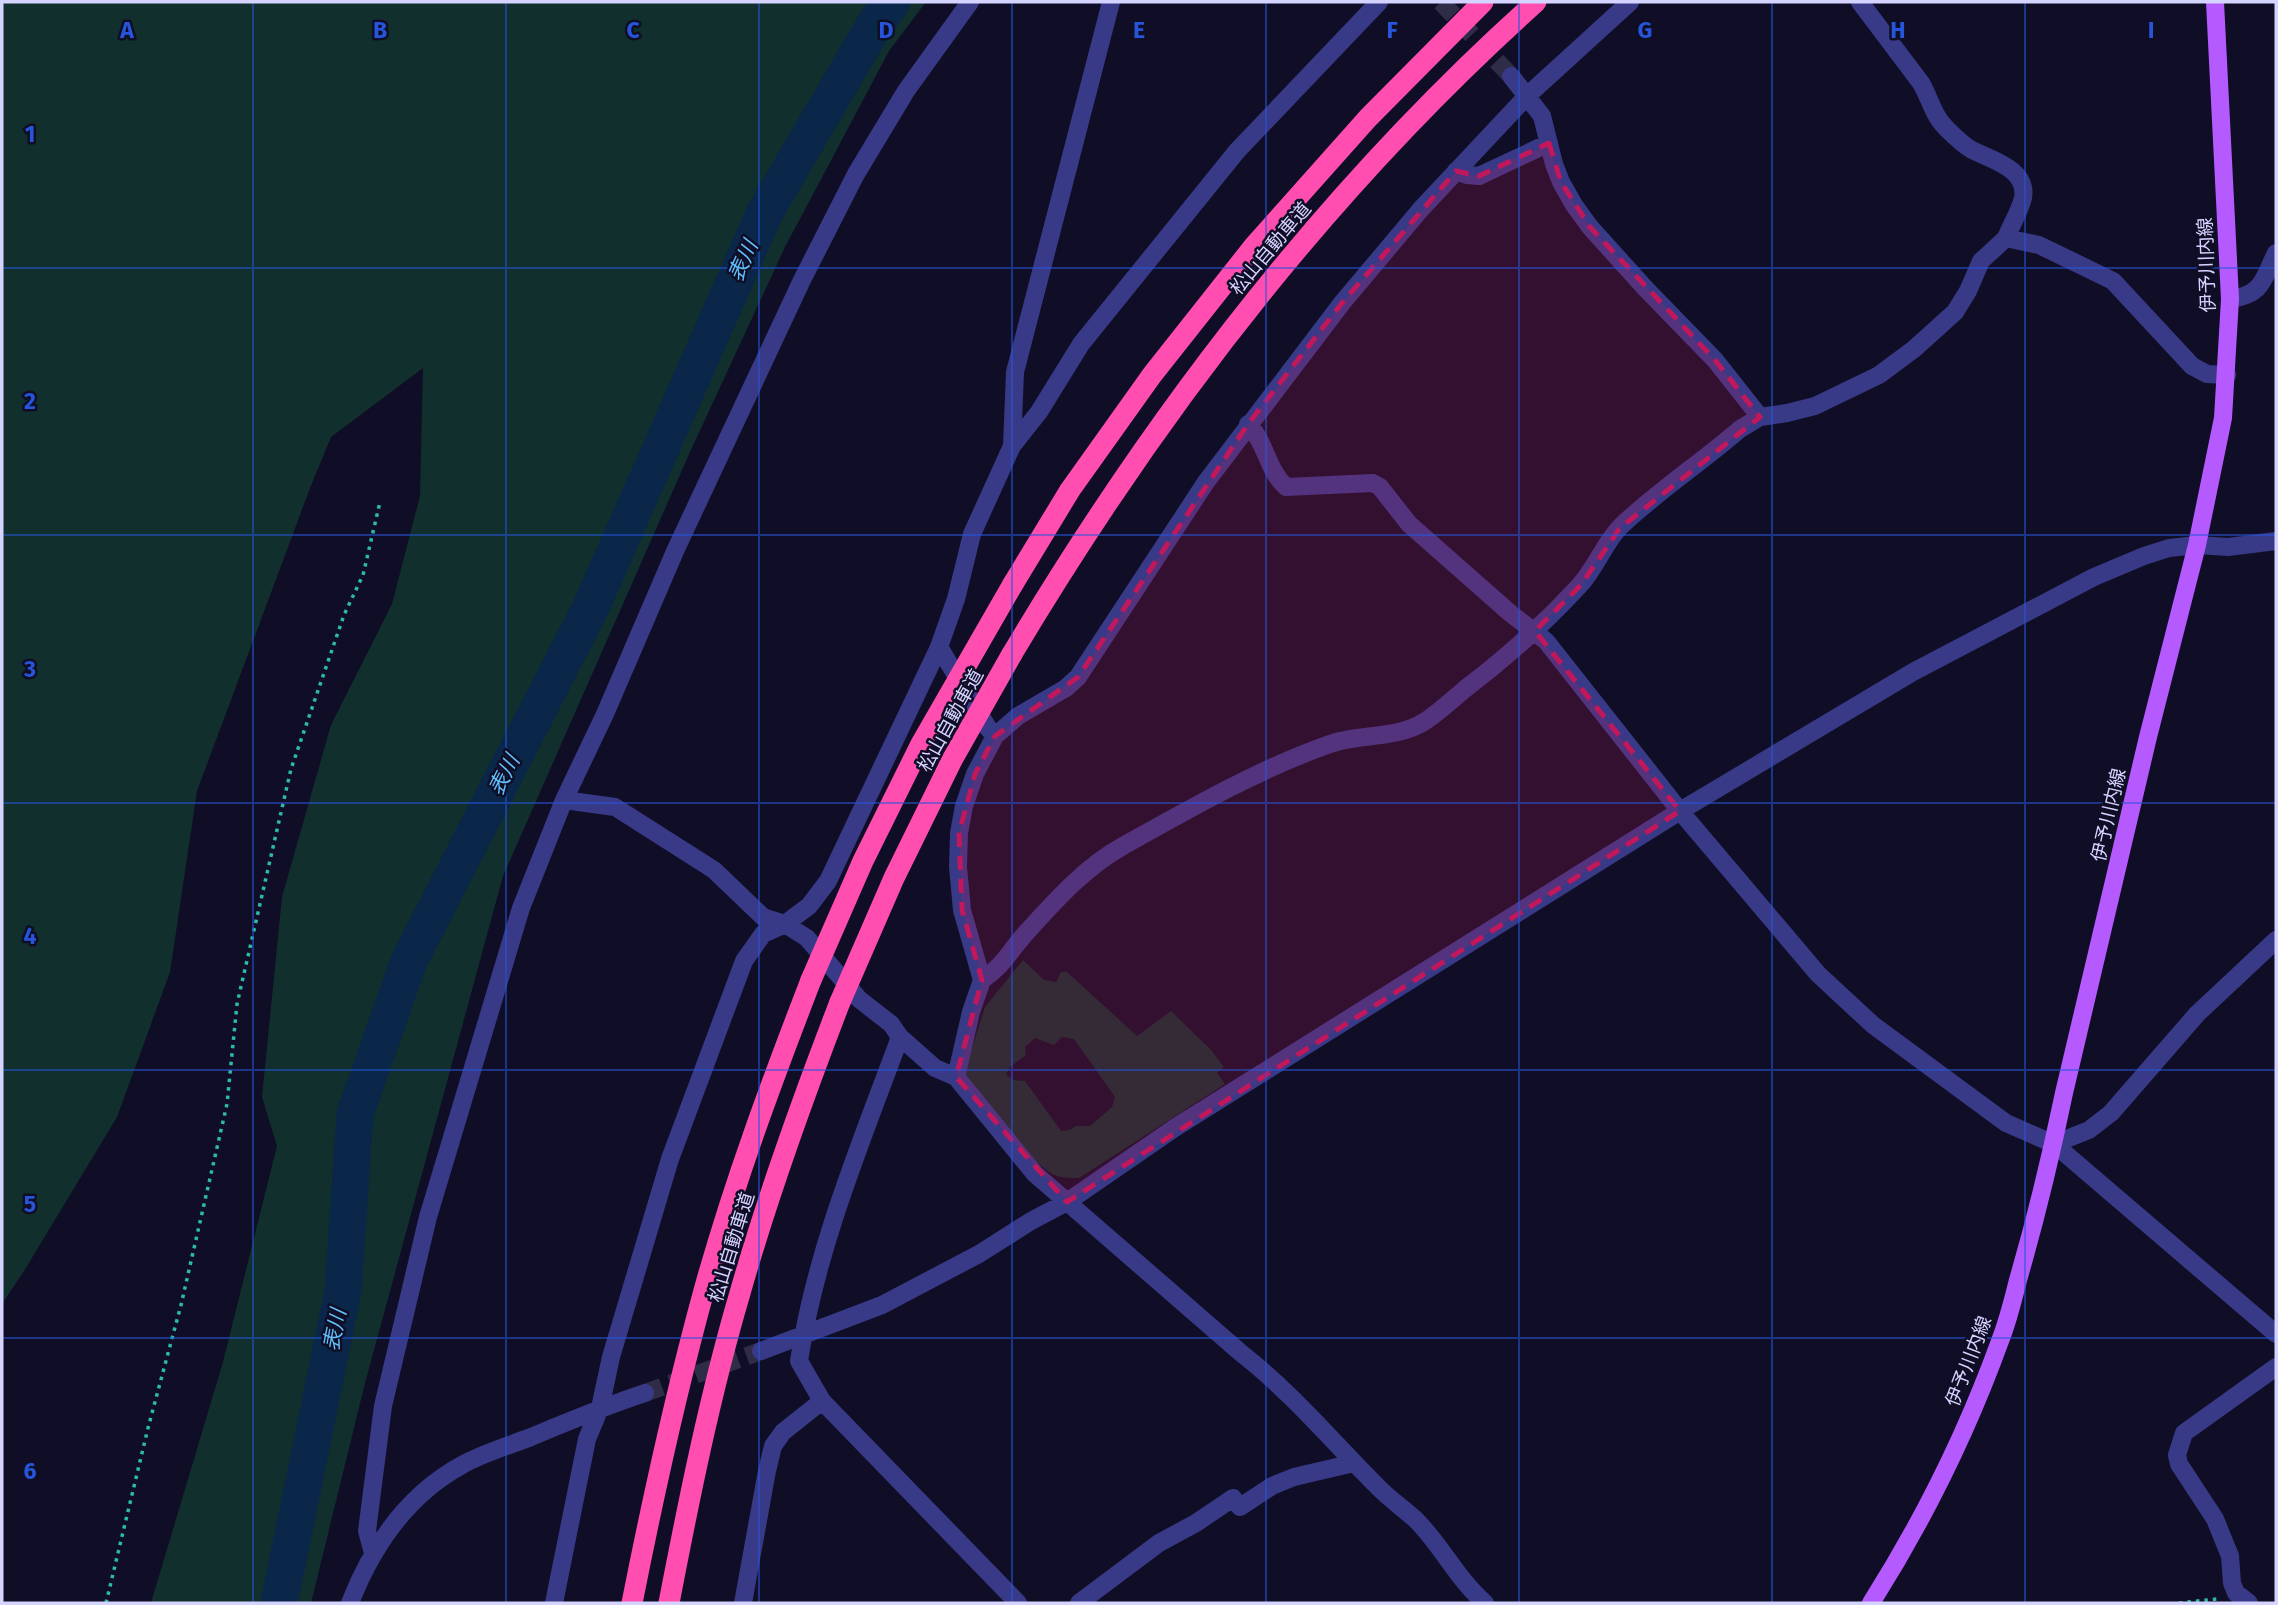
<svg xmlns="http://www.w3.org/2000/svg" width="2278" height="1605" viewBox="0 0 2278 1605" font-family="'Fira Sans','Noto Sans JP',sans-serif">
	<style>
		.green { fill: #11302d; fill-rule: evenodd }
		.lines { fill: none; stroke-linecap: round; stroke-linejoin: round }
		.river { stroke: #0a2649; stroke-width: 37 }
		.minor-tunnel { stroke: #2e2c47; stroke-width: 18; stroke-dasharray: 18 9; stroke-linecap: butt }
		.path { stroke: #2bbba8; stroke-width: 3.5; stroke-dasharray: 3.5 5; stroke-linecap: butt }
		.minor { stroke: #383a87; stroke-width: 18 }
		.major { stroke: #b55aff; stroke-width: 18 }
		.highway { stroke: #ff4eb0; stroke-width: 21 }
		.highway-bridge { stroke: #ff4eb0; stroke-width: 21 }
		.marked { fill: #c2185b; fill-opacity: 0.2; stroke: #c2185b; stroke-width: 5; stroke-dasharray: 14 9; stroke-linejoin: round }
		.grid { fill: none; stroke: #2655da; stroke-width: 2; stroke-opacity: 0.55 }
		.labels { text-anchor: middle; stroke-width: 5; stroke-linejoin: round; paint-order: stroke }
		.street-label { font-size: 19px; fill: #d5d3ff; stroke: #100e26 }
		.water-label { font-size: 21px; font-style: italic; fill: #61c1ff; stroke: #100e26 }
		.grid-label { font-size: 23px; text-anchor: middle; font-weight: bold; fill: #2655da; stroke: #100e26; stroke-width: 5; stroke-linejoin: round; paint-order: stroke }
	</style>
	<rect width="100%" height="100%" fill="#100e26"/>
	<path class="green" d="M2 2H926L889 51 785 247 690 452 503 876 365 1383 311 1603H151L223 1362 277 1146 262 1097 282 897 331 725 392 604 420 496 423 368 331 437 310 488 197 791 170 972 117 1117 24 1271 2 1304Z
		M1023 960 1044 980 1056 982 1061 972H1067L1137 1036 1171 1011 1211 1050 1224 1067 1217 1073 1225 1084 1079 1178C1072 1178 1063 1178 1057 1176 1030 1166 983 1098 964 1073L985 1007ZM1062 1037 1074 1039 1115 1097 1112 1107 1090 1126H1076L1070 1130 1061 1131 1025 1081 1013 1080 1006 1074 1010 1067 1026 1055 1025 1047 1035 1038 1054 1045Z"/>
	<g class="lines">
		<path class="river" d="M279 1603 343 1291 355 1114 409 961 590 609 765 212 875 24 892 2"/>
		<path class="minor-tunnel" d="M1441 2 1511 76
			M645 1393 761 1351"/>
		<path class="path" d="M106 1603 148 1428 181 1305 227 1104 237 1004 291 769 344 615 363 575 380 502
			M2179 1603 2217 1599"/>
		<path class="minor" d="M1860 2 1921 83C1930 98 1933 116 1947 129 1954 136 1963 145 1972 150 1992 160 2028 169 2023 198 2020 211 2011 225 2006 238
			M1511 76 1542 116 1554 164 1561 182 1574 205 1590 227 1645 288 1715 360 1760 417
			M1456 171 1467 175 1479 176 1549 143
			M2230 299C2263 295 2263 279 2276 253
			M1248 424C1266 442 1267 470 1286 487L1373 483 1380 487 1409 524 1510 613 1546 641 1680 811 1818 974 1873 1025 2006 1123 2054 1144 2276 1334
			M1012 446 1015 372 1111 2
			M939 647 988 728 995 736
			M564 800 615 807 714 870 763 917 785 924 807 938 859 999 891 1024 900 1037 935 1068 956 1077 1035 1174 1241 1353C1291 1392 1331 1440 1376 1485 1388 1498 1403 1508 1416 1520 1442 1546 1457 1579 1485 1603
			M982 980C1004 965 1009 952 1025 934 1054 902 1085 867 1123 846 1189 809 1255 771 1327 745 1358 733 1394 740 1424 722 1438 713 1452 700 1465 689 1506 658 1544 624 1579 586 1596 568 1604 543 1621 526 1658 491 1702 462 1740 429L1760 417 1787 413 1815 406 1879 375 1914 349 1955 312 1968 291 1981 261 2006 238 2039 245 2113 281 2192 366 2207 374 2227 375
			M900 1037C861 1143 816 1249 799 1361L822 1401 1018 1603
			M956 1077 971 1012 982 980 962 910 958 867 959 833 964 806 975 774 995 736 1018 716 1066 688 1078 677 1206 482 1342 303 1421 209 1528 95 1630 2
			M2054 1144 2089 1130 2111 1113 2197 1014 2276 940
			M761 1351 882 1305 979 1254 1031 1221 1067 1202 1176 1127 1680 811 1913 672 2094 577 2144 556 2169 548 2197 545 2228 547 2276 541
			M373 1553 367 1531 383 1406 428 1217 521 908 564 800 605 714 676 549 802 280 856 174 906 91 970 2
			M350 1603C372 1547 407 1495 462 1465 483 1453 508 1446 531 1437 569 1421 606 1406 645 1393
			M554 1603 587 1439 600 1408 611 1357 670 1159 744 961 763 934 785 924 809 906 828 881 939 647 956 599 972 534 1012 446 1039 412 1081 344 1237 151 1379 2
			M743 1603 767 1471 773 1446 783 1432 822 1401
			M1079 1603 1159 1543 1196 1523 1233 1498 1240 1507 1272 1486 1294 1477 1354 1463
			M2249 1603 2236 1593 2232 1583 2230 1556 2215 1519 2179 1464 2177 1455 2184 1433 2276 1367"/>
		<path class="major" d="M1871 1603C1923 1521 1967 1432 2000 1341 2008 1321 2013 1300 2018 1280 2036 1218 2051 1156 2064 1093L2148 737 2197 545 2223 418 2230 299 2215 2"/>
		<path class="highway" d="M1013 584 1070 490 1152 375 1254 246 1368 118 1483 2
			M1012 654C1155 414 1327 189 1536 2
			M632 1603C653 1497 676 1392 705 1287 734 1183 772 1081 811 980
			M669 1603C689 1499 710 1395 740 1293 768 1194 803 1098 840 1002"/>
		<path class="highway-bridge" d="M811 980 863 861 921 744 1013 584
			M840 1002 894 878 952 760 1012 654"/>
	</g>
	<path class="marked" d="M1549 143 1561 182 1590 227 1715 360 1760 417 1620 528 1581 585 1535 631 1680 811 1067 1202 956 1077 982 980 962 910 959 833 975 774 995 736 1078 677 1248 424 1342 303 1456 171 1479 176Z"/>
	<path class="grid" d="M253 2V1603M506 2V1603M759 2V1603M1012 2V1603M1266 2V1603M1519 2V1603M1772 2V1603M2025 2V1603M2 268H2276M2 535H2276M2 803H2276M2 1070H2276M2 1338H2276"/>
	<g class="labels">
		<g class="street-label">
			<text transform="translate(1270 248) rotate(-50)" y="7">松山自動車道</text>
			<text transform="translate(2206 265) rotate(-92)" y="7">伊予川内線</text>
			<text transform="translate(950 720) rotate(-61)" y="7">松山自動車道</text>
			<text transform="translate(2108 815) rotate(-77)" y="7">伊予川内線</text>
			<text transform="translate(731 1247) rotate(-73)" y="7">松山自動車道</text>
			<text transform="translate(1968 1361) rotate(-69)" y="7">伊予川内線</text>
		</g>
		<g class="water-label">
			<text transform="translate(743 261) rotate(-66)" y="7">表川</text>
			<text transform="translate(504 775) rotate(-63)" y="7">表川</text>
			<text transform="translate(335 1330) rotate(-79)" y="7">表川</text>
		</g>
	</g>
	<g class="grid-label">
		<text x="127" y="38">A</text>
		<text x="380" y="38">B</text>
		<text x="633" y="38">C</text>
		<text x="886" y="38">D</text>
		<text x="1139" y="38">E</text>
		<text x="1392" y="38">F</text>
		<text x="1645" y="38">G</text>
		<text x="1898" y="38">H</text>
		<text x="2151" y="38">I</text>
		<text x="30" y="142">1</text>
		<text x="30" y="409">2</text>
		<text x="30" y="677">3</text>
		<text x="30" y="944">4</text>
		<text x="30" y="1212">5</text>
		<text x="30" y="1479">6</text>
	</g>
	<rect width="2278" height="1605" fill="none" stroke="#d5d3ff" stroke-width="7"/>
</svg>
